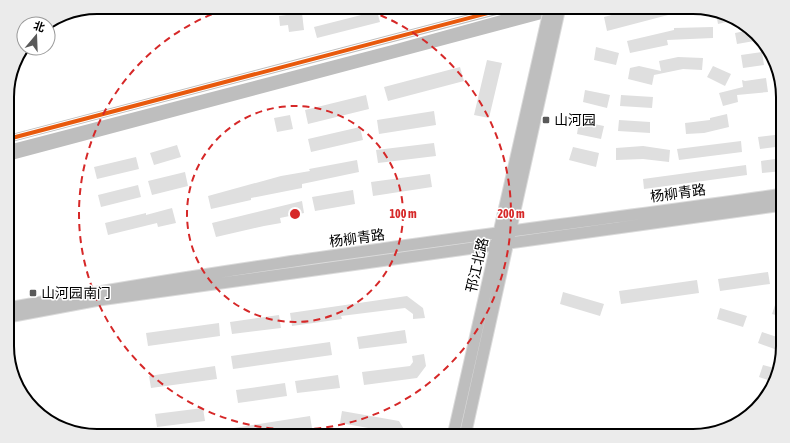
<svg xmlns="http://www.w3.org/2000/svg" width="790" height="443" viewBox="0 0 790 443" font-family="'Asap Condensed','Noto Sans SC',sans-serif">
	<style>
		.water { fill: #bebebe }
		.building { fill: #dfdfdf }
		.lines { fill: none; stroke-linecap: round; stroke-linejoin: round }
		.major-casing { stroke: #dbdbdb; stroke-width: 13 }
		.minor { stroke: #bebebe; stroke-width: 8 }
		.major { stroke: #bebebe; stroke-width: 11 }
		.cycleway-casing { stroke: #fff; stroke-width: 6 }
		.cycleway { stroke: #e8590c; stroke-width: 4 }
		.ring { fill: none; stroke: #d62828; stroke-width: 2; stroke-dasharray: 7 5 }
		.poi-dot { fill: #595959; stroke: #fff; stroke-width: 1.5 }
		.labels { text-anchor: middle; stroke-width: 3; stroke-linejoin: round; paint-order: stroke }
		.poi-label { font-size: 14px; fill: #000; stroke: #fff; text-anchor: start }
		.street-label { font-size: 14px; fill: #000; stroke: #fff }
		.rim { fill: none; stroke: #000; stroke-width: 2 }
		.centre { fill: #d62828; stroke: #fff; stroke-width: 2 }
		.ring-label { font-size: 12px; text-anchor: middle; font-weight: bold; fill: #d62828; stroke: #fff; stroke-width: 3; stroke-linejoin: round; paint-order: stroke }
	</style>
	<rect width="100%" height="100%" fill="#fff"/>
	<path class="water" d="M530 7H587L8 161V145L396 44Z"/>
	<path class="building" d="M409 7H428V9L411 14Z
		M642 7H691V9L607 31 604 17Z
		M377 11 380 22 317 38 314 27Z
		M302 13 304 30 289 32 288 25 280 26 279 16Z
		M716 13 738 19 718 24Z
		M713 27V38L667 40 668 45 630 53 627 41 674 30V28Z
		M750 30 760 40 737 44 735 33Z
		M596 47 619 53 616 65 594 60Z
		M762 52 764 65 743 68 741 55Z
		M678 57 703 58 702 70 683 69 654 75 652 85 628 79 630 68 639 66 661 71 659 61Z
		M487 60 502 63 489 118 474 115Z
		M713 66 731 74 725 86 707 77Z
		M460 67 464 81 388 101 384 87Z
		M766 78 768 92 737 95 738 102 723 106 719 93 743 87 742 80 745 81Z
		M585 90 610 95 607 108 583 102Z
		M366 95 369 109 308 124 305 110Z
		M621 95 653 97 652 108 620 106Z
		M434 111 436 125 379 134 377 120Z
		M727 114 729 127 704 133 686 134 685 123 710 120V118Z
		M290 115 293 129 277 132 274 118Z
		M619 120 650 122V133L618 131Z
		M579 121 604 126 601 139 577 134Z
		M360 127 363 140 311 152 308 139Z
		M783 134V146L760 149 758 137Z
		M741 141 742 152 679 160 677 149Z
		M434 143 436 156 378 163 376 150Z
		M177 145 181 157 154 165 150 153Z
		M643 146 670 150 669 162 643 159 616 160V148Z
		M573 147 599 153 596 167 569 160Z
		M136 157 139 169 97 179 94 167Z
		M783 158V171L762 173 761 161Z
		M357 160 359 172 302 184V188L251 198V200L211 209 208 196 281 176 310 171 309 169Z
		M746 165 747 175 644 189 643 179Z
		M185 172 188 186 152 195 148 181Z
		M430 174 432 187 373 196 371 182Z
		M138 185 141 197 101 207 98 195Z
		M353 190 355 204 315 211 312 197Z
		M302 201 304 213 280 218 281 223 264 226 216 237 212 223Z
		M172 208 176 223 158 227 157 223 108 235 105 223 146 213V215Z
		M768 272 770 284 720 291 718 279Z
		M697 280 699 293 621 304 619 291Z
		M563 292 604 304 600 316 560 304Z
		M407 296 423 308 425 318 413 319V314L405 308 341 316 342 319 292 326 290 313Z
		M776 302 783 304V317L772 314Z
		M720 308 747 316 743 327 717 319Z
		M279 315 281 328 232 334 230 322Z
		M219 323 220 336 148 346 146 333Z
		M405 330 407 343 359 349 357 337Z
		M762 332 783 339V352L758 343Z
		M330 342 332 355 233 369 231 356Z
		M424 354 426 366 417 378 364 385 362 372 410 366 413 362 412 356Z
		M763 365 778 369 774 382 759 377Z
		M215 366 217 379 151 388 149 376Z
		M338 375 340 388 297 393 295 381Z
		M285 383 287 396 238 403 236 390Z
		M203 408 205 421 157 427 155 414Z
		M342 411 399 421 408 436H393L391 432 340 423Z
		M310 416 312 428 263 436H228L227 429Z"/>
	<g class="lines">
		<defs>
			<path id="major" d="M8 308C264 260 524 231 783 194
				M8 317 99 300 783 205
				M453 436 550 7
				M465 436 560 7"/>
		</defs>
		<use href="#major" class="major-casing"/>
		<path class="minor" d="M8 139 511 7"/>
		<use href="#major" class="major"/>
		<defs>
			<path id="cycleway" d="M8 139 511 7"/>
		</defs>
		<use href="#cycleway" class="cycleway-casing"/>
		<use href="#cycleway" class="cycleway"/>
	</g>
	<g class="ring">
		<circle cx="295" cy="214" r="108"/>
		<path d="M358 7A216 216 0 1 1 232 7"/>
	</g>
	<g class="poi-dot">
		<rect x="542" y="116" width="8" height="8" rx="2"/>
		<rect x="29" y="289" width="8" height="8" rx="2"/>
	</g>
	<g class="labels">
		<g class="poi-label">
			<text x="554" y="125">山河园</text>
			<text x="41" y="298">山河园南门</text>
		</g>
		<g class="street-label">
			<text transform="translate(678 193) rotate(-8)" y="5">杨柳青路</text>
			<text transform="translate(357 238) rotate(-8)" y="5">杨柳青路</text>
			<text transform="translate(477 265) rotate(-77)" y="5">邗江北路</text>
		</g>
	</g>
	<path d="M0 0H790V443H0ZM97 14H693A83 83 0 0 1 776 97V346A83 83 0 0 1 693 429H97A83 83 0 0 1 14 346V97A83 83 0 0 1 97 14Z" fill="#ebebeb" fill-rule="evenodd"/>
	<path class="rim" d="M97 14H693A83 83 0 0 1 776 97V346A83 83 0 0 1 693 429H97A83 83 0 0 1 14 346V97A83 83 0 0 1 97 14Z"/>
	<circle cx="295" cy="214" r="6" class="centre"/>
	<g class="ring-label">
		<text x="403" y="218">100 m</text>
		<text x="511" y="218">200 m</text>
	</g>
	<g transform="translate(36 36) rotate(19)"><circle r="19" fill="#ffffff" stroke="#999999"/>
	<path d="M0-3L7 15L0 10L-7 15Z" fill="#595959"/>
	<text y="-6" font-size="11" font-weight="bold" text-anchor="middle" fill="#000000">北</text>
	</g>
</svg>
